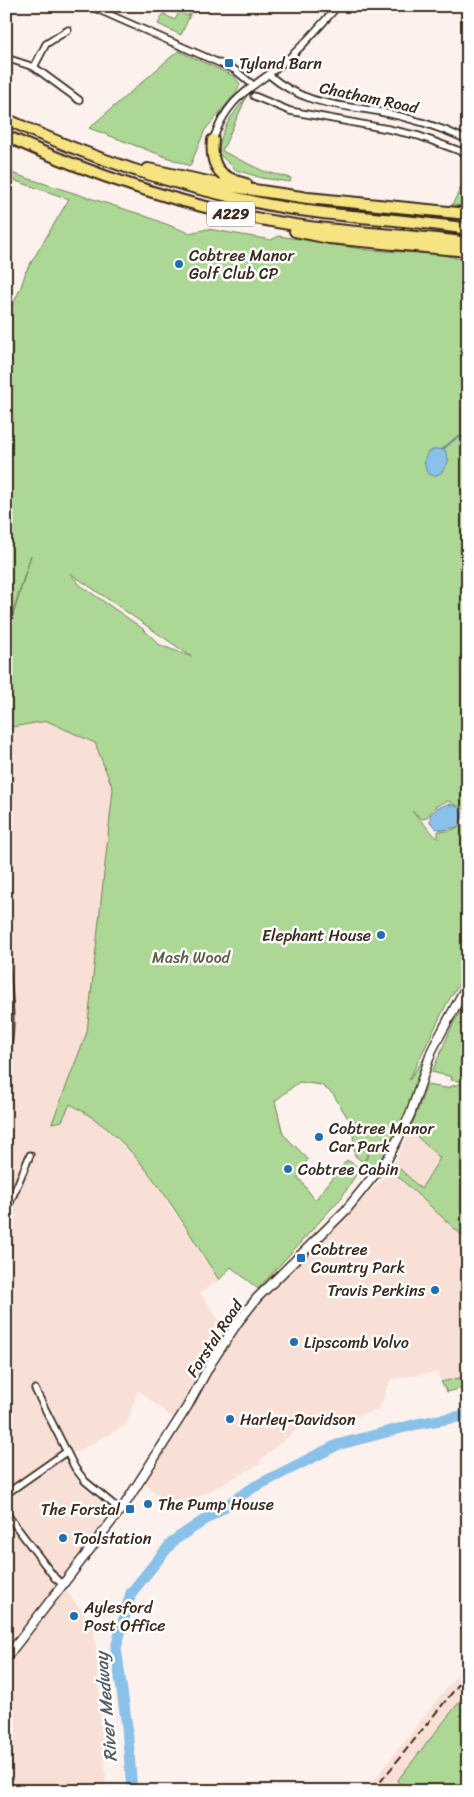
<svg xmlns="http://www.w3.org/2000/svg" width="474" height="1797" viewBox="0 0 474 1797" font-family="Sriracha,sans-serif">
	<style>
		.built { fill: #f8e0d7; fill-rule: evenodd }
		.green { fill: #acd795; stroke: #74805a; fill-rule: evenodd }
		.water { fill: #8ac1e8; stroke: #6a8597 }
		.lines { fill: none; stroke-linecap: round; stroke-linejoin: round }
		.stream { stroke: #6a8597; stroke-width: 2 }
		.river { stroke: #8ac1e8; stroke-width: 11 }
		.minor-casing { stroke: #3b2a1e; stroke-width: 9 }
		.tertiary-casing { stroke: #3b2a1e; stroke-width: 11 }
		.trunk-casing { stroke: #3b2a1e; stroke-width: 14 }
		.minor { stroke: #fff; stroke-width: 5.5 }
		.tertiary { stroke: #fff; stroke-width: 8 }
		.trunk { stroke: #f6e381; stroke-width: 10 }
		.rail { stroke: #3b2a1e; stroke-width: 2; stroke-dasharray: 8 4; stroke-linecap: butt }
		.poi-dot { fill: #1f6fb2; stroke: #fff; stroke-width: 2 }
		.labels { text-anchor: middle; stroke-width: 5; stroke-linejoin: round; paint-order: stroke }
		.shield { fill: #fff; stroke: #766a62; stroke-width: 1 }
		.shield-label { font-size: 15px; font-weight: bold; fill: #3b2a1e }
		.poi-label { font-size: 16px; fill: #3b2a1e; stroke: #fff; text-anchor: start }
		.street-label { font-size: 16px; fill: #3b2a1e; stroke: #fff }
		.park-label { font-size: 16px; fill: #5d5e42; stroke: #fff }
		.water-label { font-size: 18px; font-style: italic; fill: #575f65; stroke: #fff }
	</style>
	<rect width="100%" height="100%" fill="#fcf1ed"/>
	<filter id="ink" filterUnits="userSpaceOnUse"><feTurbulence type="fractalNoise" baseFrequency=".02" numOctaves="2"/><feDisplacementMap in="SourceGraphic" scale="10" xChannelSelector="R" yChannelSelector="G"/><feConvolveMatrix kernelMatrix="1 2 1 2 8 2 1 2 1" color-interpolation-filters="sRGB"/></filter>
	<g filter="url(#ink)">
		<path class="built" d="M47 721 95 743 113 789 87 1032 52 1122 62 1121 70 1104 91 1115 146 1169 219 1280 200 1293 223 1326 264 1299 391 1170 468 1241V1376L441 1382 437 1372 391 1379 379 1409 326 1427 298 1429 259 1461 262 1463 175 1509 145 1484 175 1420 138 1390 126 1425 65 1458 78 1483 112 1510 58 1582 94 1625 107 1791H6V728ZM220 1341 226 1346 197 1402 191 1391Z
			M410 1130 441 1158 421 1189 394 1163Z
			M468 1661V1691L397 1781 409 1791H365Z"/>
		<path class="green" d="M167 6H177L174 12 168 9 165 15 175 20 179 12 188 16 190 11 179 6H194L181 35 158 24Z
			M178 51 234 76 240 84 236 93 205 130 190 166 89 128Z
			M246 98 222 151 263 171 291 178 290 182 262 178 236 170 218 153C222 128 230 117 246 98Z
			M11 173 140 214 189 233 208 229 271 240 279 236 368 250 440 254 468 261V806L465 810 448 801 436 806 426 818 422 819 412 811 438 839V831H449L463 825 468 828V970L447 1003 409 1080 425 1057C419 1074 389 1179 363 1165L377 1140 363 1162 355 1156 352 1125 333 1094 321 1085 299 1082 275 1101 283 1134 308 1159 298 1177 315 1200 347 1160 360 1168 342 1197 258 1289 231 1267 219 1280C178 1217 140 1140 70 1104L62 1121 52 1123 87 1032 113 789 95 743 47 721 6 728V639L31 555 6 634V319L21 287 26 271 69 199 10 179ZM70 573 192 657 160 645 142 628 80 585Z
			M468 173V206L452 205Z
			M468 997V1241L391 1170 394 1163 421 1189 440 1158 410 1130 427 1085 446 1088 466 1082 451 1080 452 1077 432 1072 453 1024Z
			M468 1376V1387L447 1392 441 1382Z
			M468 1691 467 1791H409L397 1781Z"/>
		<path class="water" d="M436 449 445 450 449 461 441 473 434 476 427 473 424 461 428 452Z
			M448 804 456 806 463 812 462 819 458 827 443 830 435 828 430 822V815L437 808Z"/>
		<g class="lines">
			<path class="stream" d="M443 449 457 437H468"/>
			<path class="river" d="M132 1791 127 1727 116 1648 131 1593 173 1541 254 1487 337 1445 417 1424 468 1415"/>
			<defs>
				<path id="minor" d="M90 6 235 70 253 85
					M6 58 34 67 79 100
					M34 67 46 44 68 30
					M269 75C304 104 333 104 376 111 408 117 438 126 468 140
					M254 96 290 111 388 129 419 136 468 154
					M213 140C230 91 255 89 290 57 307 42 322 23 338 6
					M6 963C8 994 14 1025 6 1056
					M6 1212 30 1155
					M35 1389 75 1468 85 1481 120 1510
					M6 1494 66 1452
					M6 1513 55 1578 64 1585"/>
				<path id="tertiary" d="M6 1658 125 1504 187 1407 211 1363 238 1322 257 1298 346 1210 388 1158 410 1115 432 1050 468 983"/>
				<path id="trunk" d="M6 119C96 161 189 191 287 208 347 218 408 219 468 229
					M6 136C99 178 194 210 295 225 352 234 410 234 468 243
					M213 140C210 167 220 178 246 184
					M148 169 227 186 308 198 468 214
					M295 231 329 238 468 251"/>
			</defs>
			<use href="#minor" class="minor-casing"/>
			<use href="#tertiary" class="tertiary-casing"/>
			<use href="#trunk" class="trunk-casing"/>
			<use href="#minor" class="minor"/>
			<use href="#tertiary" class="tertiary"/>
			<use href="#trunk" class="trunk"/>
			<path class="rail" d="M373 1791 468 1673"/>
		</g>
	</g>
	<g class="poi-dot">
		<rect x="224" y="58" width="10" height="10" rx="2.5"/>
		<circle cx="179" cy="264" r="5"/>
		<circle cx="381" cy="935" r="5"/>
		<circle cx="319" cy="1137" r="5"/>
		<circle cx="288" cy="1169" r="5"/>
		<rect x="296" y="1253" width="10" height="10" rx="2.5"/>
		<circle cx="435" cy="1290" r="5"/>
		<circle cx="294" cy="1342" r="5"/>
		<circle cx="230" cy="1419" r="5"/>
		<circle cx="148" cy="1504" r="5"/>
		<rect x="125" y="1504" width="10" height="10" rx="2.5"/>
		<circle cx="63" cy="1538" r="5"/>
		<circle cx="74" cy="1616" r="5"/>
	</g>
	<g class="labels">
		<rect class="shield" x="207" y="201.5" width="48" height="25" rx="4"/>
		<g class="shield-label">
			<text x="231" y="219">A229</text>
		</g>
		<g class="poi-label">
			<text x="239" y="69">Tyland Barn</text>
			<text x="189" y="261">Cobtree Manor<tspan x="189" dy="18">Golf Club CP</tspan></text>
			<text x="371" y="941" text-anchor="end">Elephant House</text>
			<text x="329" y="1134">Cobtree Manor<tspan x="329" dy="18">Car Park</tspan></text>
			<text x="298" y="1175">Cobtree Cabin</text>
			<text x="311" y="1255">Cobtree<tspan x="311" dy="18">Country Park</tspan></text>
			<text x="425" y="1296" text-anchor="end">Travis Perkins</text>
			<text x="304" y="1348">Lipscomb Volvo</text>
			<text x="240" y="1425">Harley-Davidson</text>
			<text x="158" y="1510">The Pump House</text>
			<text x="120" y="1515" text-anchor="end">The Forstal</text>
			<text x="73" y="1544">Toolstation</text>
			<text x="84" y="1613">Aylesford<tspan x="84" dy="18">Post Office</tspan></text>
		</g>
		<g class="street-label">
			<text transform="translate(369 97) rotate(12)" y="6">Chatham Road</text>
			<text transform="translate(214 1338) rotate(-57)" y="6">Forstal Road</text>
		</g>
		<g class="park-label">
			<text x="191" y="963">Mash Wood</text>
		</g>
		<g class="water-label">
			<text transform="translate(106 1707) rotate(-95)" y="6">River Medway</text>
		</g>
	</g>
	<rect width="474" height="1797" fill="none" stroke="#fff" stroke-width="25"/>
	<rect x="12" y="12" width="449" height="1772" fill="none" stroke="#3b2a1e" stroke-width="2" filter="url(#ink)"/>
</svg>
